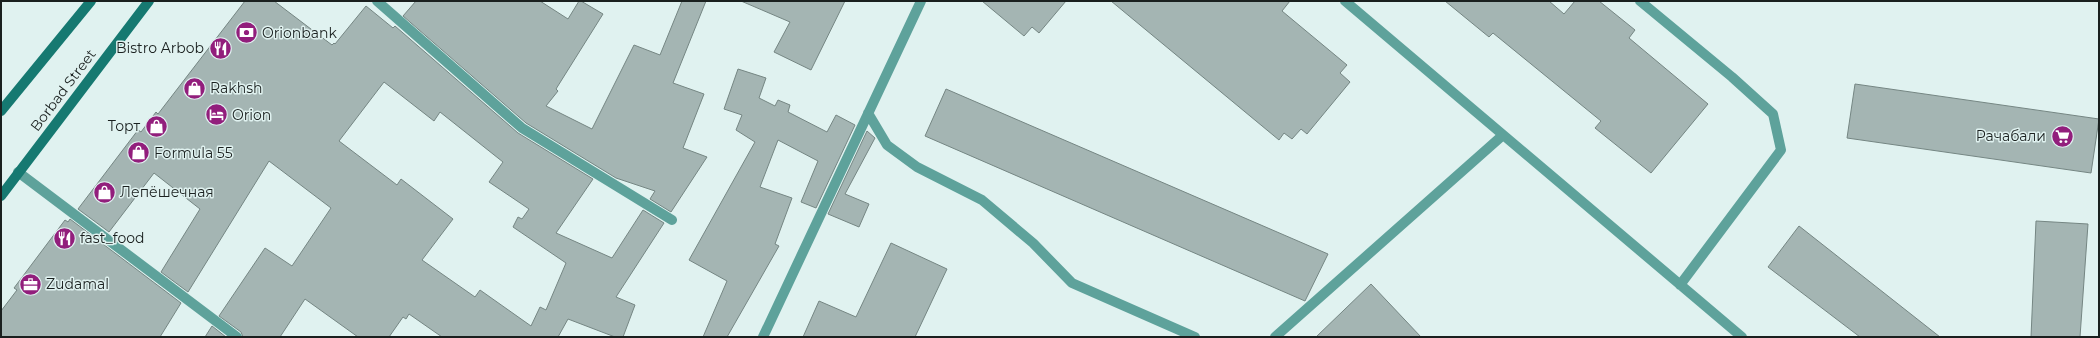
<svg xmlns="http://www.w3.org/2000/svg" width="2100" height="338" viewBox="0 0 2100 338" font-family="Montserrat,sans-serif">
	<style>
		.building { fill: #a4b5b3; stroke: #758683; fill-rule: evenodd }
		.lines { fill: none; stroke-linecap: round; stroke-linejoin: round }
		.street { stroke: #5ea29b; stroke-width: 10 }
		.secondary { stroke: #167971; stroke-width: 10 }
		.labels { text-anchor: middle; stroke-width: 3; stroke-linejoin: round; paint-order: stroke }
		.poi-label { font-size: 14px; fill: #1a201f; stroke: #e0f2f0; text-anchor: start }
		.street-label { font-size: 14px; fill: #1a201f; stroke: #e0f2f0 }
	</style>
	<rect width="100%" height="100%" fill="#e0f2f0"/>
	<path class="building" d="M245 1H274L332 45 334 43 335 44 366 6 393 28 395 26 518 133 593 179 556 233 612 258 643 210 664 223 616 297 635 305 623 337H615L568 319 558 337H442L409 314 406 319 403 317 389 337H358L305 299 280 337H243L241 332 219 316 265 248 292 266 331 208 269 161 188 292 161 272 200 209 154 173 109 232 78 209 138 130 141 132 156 112 158 114ZM384 82 434 121 440 112 503 162 489 182 529 209 522 219 518 217 513 227 566 263 546 310 540 307 531 326 480 290 475 297 422 260 453 219 401 179 397 185 339 141Z
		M416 1H540L568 19 579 1H581L603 14 556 89 558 91 546 106 592 129 634 45 660 55 682 1H706L673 83 704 94 683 148 707 157 671 212 650 199 655 191 616 178 526 123 403 16Z
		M741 1H845L811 70 774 52 790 22Z
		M982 1H1066L1039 33 1032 27 1024 36Z
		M1111 1H1290L1282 11 1347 65 1340 73 1350 82 1307 134 1301 129 1292 139 1284 133 1279 140Z
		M1445 1H1549L1564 14 1575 1H1599L1635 30 1629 38 1708 104 1651 173 1595 128 1601 121 1493 33 1489 37Z
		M738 69 766 78 759 98 775 106 778 100 790 105 788 112 827 132 836 115 855 125 816 208 801 202 818 161 778 140 760 187 792 198 775 244 779 246 727 337H703L727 281 689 260 755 142 736 130 742 115 724 109Z
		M1855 84 2099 119 2091 173 1847 138Z
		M946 89 1328 254 1305 301 925 136Z
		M867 131 875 138 845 194 869 204 859 227 828 214Z
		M70 219 181 303 160 337H1V311L17 290 14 288 65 220 68 222Z
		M2036 221 2088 224 2080 337H2031Z
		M1799 226 1940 337H1860L1768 267Z
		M891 243 947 269 915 337H803L819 301 856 317Z
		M1371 284 1421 337H1316Z
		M212 326 226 337H205Z"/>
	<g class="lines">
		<path class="street" d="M377 1 522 128 672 220
			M1345 1 1742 337
			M1640 1 1732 77 1773 114 1781 150 1680 285
			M868 113 887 145 917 167 982 200 1033 243 1072 283 1195 337
			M18 172 237 337
			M763 337 921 1
			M1275 337 1503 135"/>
		<path class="secondary" d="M1 111 91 1
			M1 196 149 1"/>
	</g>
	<defs>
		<symbol id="bank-disc" viewBox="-11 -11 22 22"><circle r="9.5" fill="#921e7c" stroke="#e0f2f0"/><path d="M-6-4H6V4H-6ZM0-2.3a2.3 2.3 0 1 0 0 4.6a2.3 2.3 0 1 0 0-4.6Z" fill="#fff"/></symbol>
		<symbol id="restaurant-disc" viewBox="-11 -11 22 22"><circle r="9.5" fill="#921e7c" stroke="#e0f2f0"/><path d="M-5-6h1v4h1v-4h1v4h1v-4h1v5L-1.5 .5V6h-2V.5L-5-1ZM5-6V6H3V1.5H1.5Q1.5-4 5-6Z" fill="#fff"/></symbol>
		<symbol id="shop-disc" viewBox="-11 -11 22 22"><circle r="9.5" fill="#921e7c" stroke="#e0f2f0"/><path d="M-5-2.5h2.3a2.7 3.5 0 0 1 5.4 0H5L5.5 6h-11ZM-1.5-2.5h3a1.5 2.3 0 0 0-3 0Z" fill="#fff"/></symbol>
		<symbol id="hotel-disc" viewBox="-11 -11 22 22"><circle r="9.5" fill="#921e7c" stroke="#e0f2f0"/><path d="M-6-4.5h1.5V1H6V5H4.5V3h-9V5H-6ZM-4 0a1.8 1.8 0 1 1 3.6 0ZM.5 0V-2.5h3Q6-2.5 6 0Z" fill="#fff"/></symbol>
		<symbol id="supermarket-disc" viewBox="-11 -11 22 22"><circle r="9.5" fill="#921e7c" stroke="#e0f2f0"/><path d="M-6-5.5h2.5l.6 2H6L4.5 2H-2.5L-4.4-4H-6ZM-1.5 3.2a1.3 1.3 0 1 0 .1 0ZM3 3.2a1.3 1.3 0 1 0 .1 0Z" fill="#fff"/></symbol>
		<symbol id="office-disc" viewBox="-11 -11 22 22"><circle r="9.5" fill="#921e7c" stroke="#e0f2f0"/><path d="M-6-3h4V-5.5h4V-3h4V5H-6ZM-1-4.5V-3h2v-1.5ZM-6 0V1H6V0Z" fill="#fff"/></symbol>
	</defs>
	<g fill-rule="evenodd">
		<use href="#bank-disc" x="234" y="20" width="25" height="25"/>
		<use href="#restaurant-disc" x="208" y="36" width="25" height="25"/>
		<use href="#shop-disc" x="182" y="76" width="25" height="25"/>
		<use href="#hotel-disc" x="204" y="102" width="25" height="25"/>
		<use href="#shop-disc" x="144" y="114" width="25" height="25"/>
		<use href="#supermarket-disc" x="2050" y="124" width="25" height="25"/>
		<use href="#shop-disc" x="126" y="140" width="25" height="25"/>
		<use href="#shop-disc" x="92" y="180" width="25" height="25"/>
		<use href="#restaurant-disc" x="52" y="226" width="25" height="25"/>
		<use href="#office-disc" x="18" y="272" width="25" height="25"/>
	</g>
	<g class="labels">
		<g class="poi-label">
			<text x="262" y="38">Orionbank</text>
			<text x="204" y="53" text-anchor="end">Bistro Arbob</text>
			<text x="210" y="93">Rakhsh</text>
			<text x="232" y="120">Orion</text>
			<text x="140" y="131" text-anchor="end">Торт</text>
			<text x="2046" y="141" text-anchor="end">Рачабали</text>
			<text x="154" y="158">Formula 55</text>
			<text x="120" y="197">Лепёшечная</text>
			<text x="80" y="243">fast_food</text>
			<text x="46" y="289">Zudamal</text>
		</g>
		<g class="street-label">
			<text transform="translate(63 90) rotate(-53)" y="5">Borbad Street</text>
		</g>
	</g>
	<rect width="2100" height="338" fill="none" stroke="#1a201f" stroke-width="4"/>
</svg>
